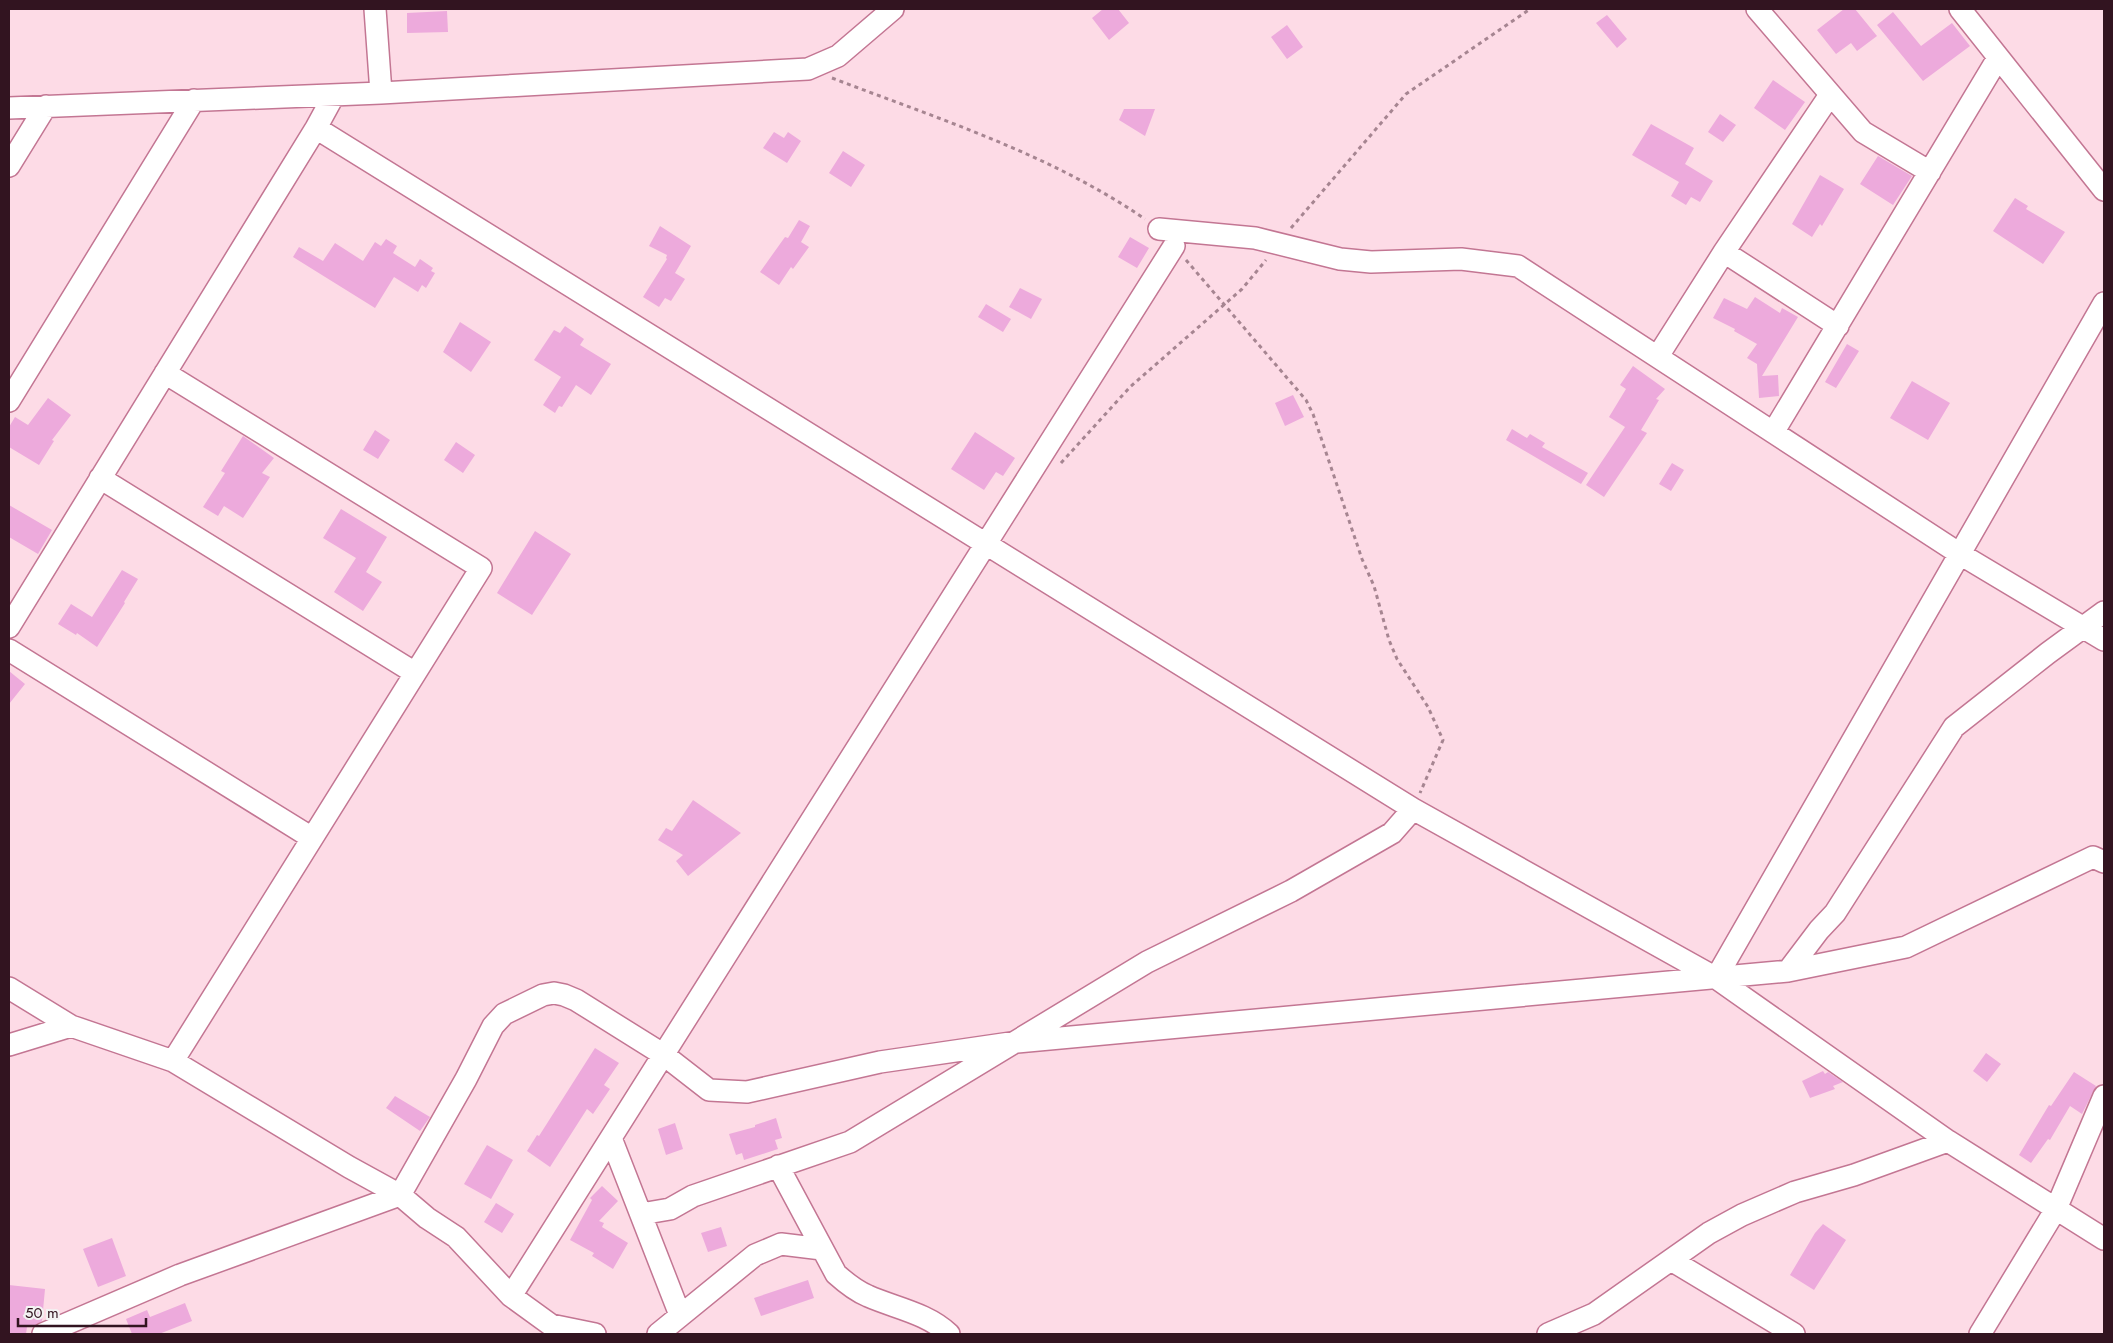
<svg xmlns="http://www.w3.org/2000/svg" width="2113" height="1343" viewBox="0 0 2113 1343" font-family="Jost,sans-serif">
	<style>
		.building { fill: #edaadc }
		.lines { fill: none; stroke-linecap: round; stroke-linejoin: round }
		.minor-casing { stroke: #c37693; stroke-width: 24 }
		.path { stroke: #a68591; stroke-width: 3; stroke-dasharray: 4 4; stroke-linecap: butt }
		.minor { stroke: #fff; stroke-width: 21 }
	</style>
	<rect width="100%" height="100%" fill="#fddbe6"/>
	<path class="building" d="M1103 9H1118L1129 23 1109 40 1092 18Z
		M1844 9H1855L1877 36 1857 51 1851 43 1836 54 1817 30Z
		M447 11 448 32 407 33V13Z
		M1893 12 1921 46 1952 23 1970 46 1923 81 1877 25Z
		M1607 15 1627 39 1617 48 1596 23Z
		M1287 25 1303 47 1287 59 1271 37Z
		M1773 80 1805 102 1785 130 1754 108Z
		M1124 109H1155L1145 136 1119 120Z
		M1720 114 1736 125 1723 142 1708 132Z
		M1651 124 1694 148 1685 164 1713 181 1700 202 1691 197 1686 205 1671 196 1679 182 1632 155Z
		M774 132 784 138 788 132 801 141 787 163 763 148Z
		M843 151 865 165 851 187 829 173Z
		M1878 156 1912 176 1893 205 1860 184Z
		M1820 175 1844 189 1822 226 1820 224 1812 237 1792 224Z
		M2015 198 2028 206 2026 209 2065 232 2043 264 1993 231Z
		M799 220 810 226 801 242 809 247 793 269 791 267 779 285 760 272 785 237 788 238Z
		M660 226 691 246 675 273 685 279 671 301 665 298 659 307 643 297 667 259 666 258 667 255 649 246Z
		M1130 237 1149 248 1137 268 1118 257Z
		M386 239 397 246 393 253 415 267 420 259 433 268 431 271 435 273 426 288 422 285 418 292 394 277 375 308 293 257 299 247 323 261 335 243 363 261 375 242 381 246Z
		M1020 288 1042 299 1031 319 1009 307Z
		M1755 297 1780 313 1782 308 1798 317 1762 376 1778 375 1779 396 1759 398 1757 364 1747 358 1757 344 1734 331 1735 329 1713 318 1724 298 1747 309Z
		M986 304 1011 319 1003 332 978 317Z
		M460 322 491 342 471 372 443 352Z
		M565 326 584 339 580 345 611 364 591 395 576 385 562 407 559 406 555 413 543 405 561 377 534 360 554 330 560 333Z
		M1847 344 1859 351 1836 388 1825 382Z
		M1633 366 1665 389 1656 399 1659 400 1641 430 1647 433 1604 497 1586 485 1625 427 1609 417 1626 389 1620 385Z
		M1912 381 1950 403 1928 440 1890 418Z
		M1293 395 1304 417 1285 426 1275 403Z
		M48 398 71 415 52 440 54 441 39 465 9 447V427L15 417 28 425Z
		M1512 429 1527 438 1530 434 1545 443 1542 447 1588 473 1581 484 1506 440Z
		M375 430 390 440 378 459 363 450Z
		M975 432 1015 458 1003 476 996 472 984 490 951 469Z
		M243 436 274 458 262 473 270 477 243 518 224 506 218 516 203 507 225 473 221 471Z
		M456 442 475 455 463 473 444 460Z
		M1672 463 1684 470 1671 491 1659 484Z
		M9 505 52 530 38 554 9 537Z
		M341 509 387 537 366 572 382 582 363 611 334 592 356 558 323 538Z
		M535 531 571 554 532 615 497 593Z
		M122 570 138 579 124 602 125 603 97 647 77 633 76 635 58 624 71 604 92 617Z
		M9 671 25 684 9 704Z
		M693 800 741 833 688 876 676 861 683 855 658 840 666 828 672 831Z
		M595 1048 619 1063 604 1085 610 1089 593 1114 587 1109 550 1167 527 1151 537 1135 539 1136Z
		M1986 1053 2001 1064 1987 1082 1973 1071Z
		M1823 1071 1825 1074 1828 1072 1843 1082 1833 1086 1835 1089 1810 1098 1802 1081Z
		M2074 1072 2096 1086 2082 1114 2070 1106 2050 1140 2048 1139 2031 1163 2019 1155 2049 1105 2051 1106Z
		M395 1096 430 1117 420 1131 386 1108Z
		M776 1118 782 1138 775 1140 778 1149 744 1160 742 1153 736 1155 729 1134 755 1127V1125Z
		M675 1123 683 1149 666 1155 658 1129Z
		M487 1145 513 1160 491 1199 464 1184Z
		M602 1186 618 1201 599 1221 604 1223 602 1227 628 1243 613 1269 592 1256 594 1253 570 1240 592 1200 590 1198Z
		M496 1203 514 1214 502 1233 484 1222Z
		M1823 1224 1846 1240 1814 1290 1790 1275 1815 1233Z
		M721 1227 727 1246 708 1252 701 1233Z
		M112 1238 126 1276 98 1287 83 1249Z
		M808 1280 814 1298 761 1316 754 1298Z
		M9 1285 45 1289 42 1321 33 1327H27L26 1334H9Z
		M185 1303 192 1321 159 1334H132L126 1319 147 1310 150 1317Z"/>
	<g class="lines">
		<defs>
			<path id="minor" d="M375 9 381 93
				M1757 9 1863 132 1930 172
				M1960 9 2104 190
				M9 108 381 93 808 69 838 56 893 9
				M316 128 1413 809 1716 978 1948 1141 2104 1239
				M9 166 46 106
				M1159 229 1255 238 1340 259 1371 262 1461 259 1518 266 1960 554 2104 640
				M1724 252 1838 326
				M1658 356 1724 252 1830 95
				M165 373 481 568 173 1061
				M9 401 194 100
				M1774 431 1998 58
				M100 478 415 673
				M9 627 316 128 334 95
				M9 650 312 838
				M1788 971 1819 930 1835 913 1954 727 2048 653 2104 612
				M1716 978 2104 303
				M9 988 71 1026
				M9 1045 71 1026 173 1061 349 1167 400 1195 427 1218 456 1237 511 1296 551 1325 595 1334
				M611 1138 680 1315
				M778 1166 836 1274C846 1283 856 1291 868 1296 895 1308 927 1313 949 1334
				M641 1214 670 1209 693 1196 850 1142 1147 962 1291 891 1392 833 1413 809
				M1671 1260 1794 1334
				M511 1296 1174 246
				M43 1334 180 1275 400 1195 466 1079 493 1026 504 1014 543 995 554 993 564 995 576 1000 664 1055 709 1090 747 1092 880 1062 1017 1042 1788 971 1906 947 2093 857 2104 862
				M658 1334 755 1255 781 1244 822 1249
				M1548 1334 1594 1314 1709 1233 1742 1215 1795 1192 1854 1175 1948 1141
				M1980 1334 2056 1209 2104 1096"/>
		</defs>
		<use href="#minor" class="minor-casing"/>
		<path class="path" d="M832 78C939 119 1050 154 1145 219
			M1291 228 1406 94 1530 9
			M1186 260 1306 400 1313 414 1362 559 1374 586 1389 640 1397 659 1428 707 1443 740 1420 793
			M1061 463 1130 387 1242 289 1266 260"/>
		<use href="#minor" class="minor"/>
	</g>
	<rect width="2113" height="1343" fill="none" stroke="#321420" stroke-width="20"/>
	<path d="M18 1318v8h128v-8" fill="none" stroke="#321420" stroke-width="2.5"/>
	<text x="25" y="1318" font-size="15" fill="#321420" stroke="#f3f3f3" stroke-width="4" paint-order="stroke">50 m</text>
</svg>
